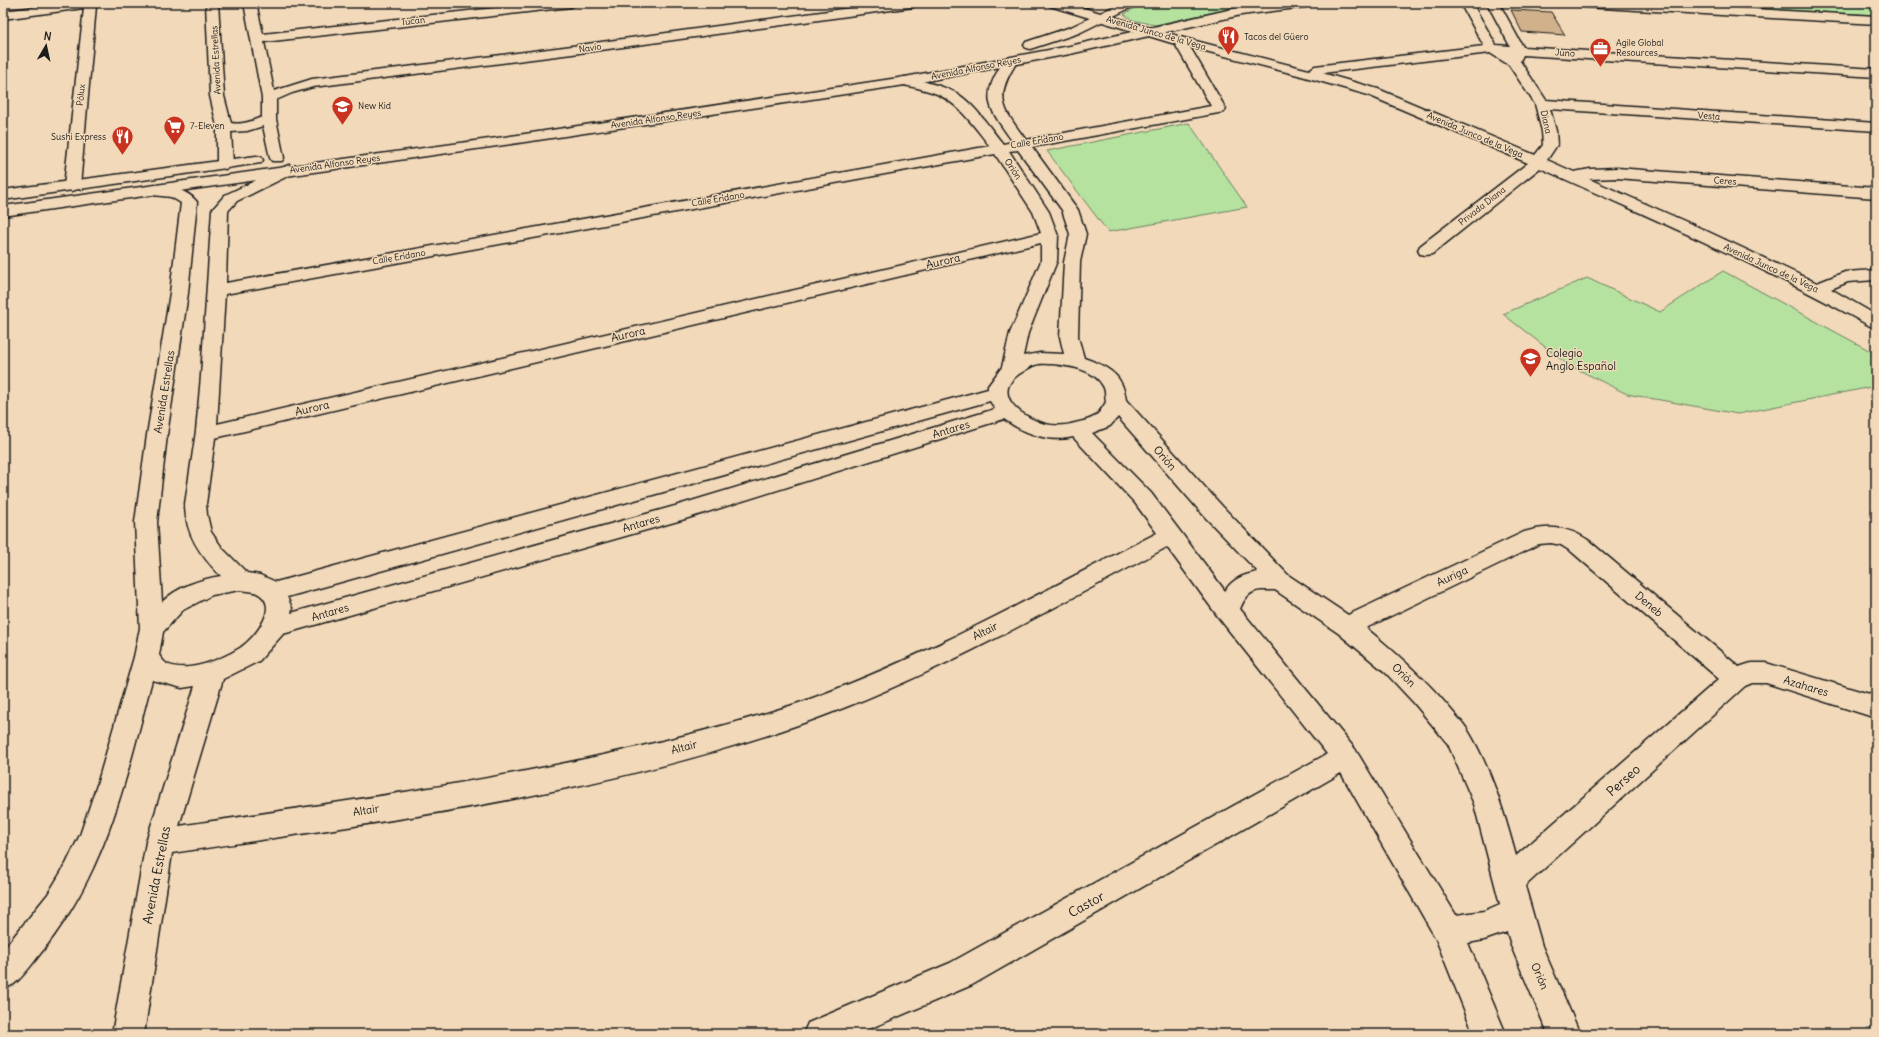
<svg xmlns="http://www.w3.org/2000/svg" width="1879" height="1037" viewBox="0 0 1879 1037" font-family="Delius,sans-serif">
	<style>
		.green { fill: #b6e2a0; stroke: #697f5e }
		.building { fill: #d1b18c; stroke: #1c1c1c }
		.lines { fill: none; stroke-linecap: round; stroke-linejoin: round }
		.minor-casing { stroke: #1c1c1c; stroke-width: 3 }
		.major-casing { stroke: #1c1c1c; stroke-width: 3 }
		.minor { fill: #f1d9b9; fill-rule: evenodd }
		.major { fill: #f1d9b9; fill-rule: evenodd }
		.labels { text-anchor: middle; stroke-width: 3; stroke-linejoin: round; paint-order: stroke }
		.far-street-label { font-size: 9px; fill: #1c1c1c; stroke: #f1d9b9 }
		.far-poi-label { font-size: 9px; fill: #1c1c1c; stroke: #f1d9b9; text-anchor: start }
		.street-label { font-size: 11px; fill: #1c1c1c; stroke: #f1d9b9 }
		.poi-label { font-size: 11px; fill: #1c1c1c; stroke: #f1d9b9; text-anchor: start }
		.near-street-label { font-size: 13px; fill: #1c1c1c; stroke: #f1d9b9 }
	</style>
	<rect width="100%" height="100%" fill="#f1d9b9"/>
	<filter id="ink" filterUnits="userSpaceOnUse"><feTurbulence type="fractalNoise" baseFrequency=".025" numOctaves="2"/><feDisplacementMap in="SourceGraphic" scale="8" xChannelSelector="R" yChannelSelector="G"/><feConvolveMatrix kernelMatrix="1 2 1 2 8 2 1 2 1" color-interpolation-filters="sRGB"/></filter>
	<g filter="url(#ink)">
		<path class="green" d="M1144 3H1256L1155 25 1132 20 1124 14Z
			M1660 3H1876V15Z
			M1189 123 1247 207 1108 232 1047 151Z
			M1723 271 1876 354V386L1738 414 1627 394 1567 364 1503 314 1587 278 1660 312Z"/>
		<path class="building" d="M1511 10 1551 12 1565 35 1522 32Z"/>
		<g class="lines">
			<defs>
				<path id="minor" d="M67 3H100L96 6 80 186 77 189 72 191 67 189 64 186 84 8 3 19V11Z
					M206 3H218L224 96 231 123C242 125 252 121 262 117V98L244 3H256L263 34 540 3H577L571 7 264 42 274 91 312 79 572 46 887 3H919L913 7 572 54 313 87 292 93 276 100V119L284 158 282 161H272L270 158 263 126 247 131 231 132 233 164 230 167 225 169 220 167 217 164V126L210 96Z
					M1048 3H1067L1184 38 1309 70 1315 66 1484 46 1460 3H1472L1496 45 1510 46 1487 3H1499L1523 47 1876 69V77L1523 55 1520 61 1546 100 1876 123V131L1550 109 1556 131 1557 145 1547 160 1574 172 1590 169 1617 168 1876 188V198L1617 178 1589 179 1698 227 1817 283 1845 272 1876 270V280L1848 282 1831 289 1876 315V327L1870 326C1763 266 1651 218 1540 168L1432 254 1426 255 1420 254 1418 250 1420 246 1528 163 1368 95 1298 75 1190 47 1226 109 1224 112 1032 147 1078 210 1086 234 1080 262 1078 337 1084 358C1098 363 1116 370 1122 385 1124 389 1125 395 1126 400L1222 506 1288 575 1348 615 1524 532C1548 525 1567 526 1588 540L1739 667 1751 663H1766L1876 696V718L1766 683H1752L1745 686 1525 886 1542 946 1580 1034H1548L1512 948 1507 932 1484 940 1468 943 1506 1034H1474L1436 939 1341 773 972 985 857 1034H803L808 1023 950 963 1327 754 1219 618 1167 547C1051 609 936 675 812 720 607 794 387 821 172 853L144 1034H112L146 842 195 686 182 688 152 680C126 778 108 867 44 949 35 960 25 975 14 984 11 986 6 987 3 988V950L48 894 66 864 80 835 97 785 134 657 140 628 135 522 147 435 170 293 181 203 171 197 143 194 140 191 143 188C159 183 186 187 197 202L188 293 167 435 157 522 162 602C177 587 201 579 221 576 200 555 185 534 185 504L196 431 201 376 212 210 225 195 284 167 289 165 294 167 297 170 294 173 237 201 228 211 226 283 990 146C974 127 960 104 937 94 925 89 912 87 900 84L898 81 900 78 905 77C922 81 942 85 958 94 976 106 989 127 1003 144L1013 142C988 107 979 98 1005 59H1015L1017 62C993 98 1003 109 1026 140L1211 106 1175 44 1050 6ZM1490 53 1509 65 1535 104 1542 131 1543 145 1535 155 1378 89 1322 73ZM1018 150 1062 210 1070 234 1064 262 1060 337 1064 354 1040 353 1023 356 1028 333 1057 261 1058 236 1049 212 1009 151ZM995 154 1033 212 1041 233 217 424 225 294ZM1041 243V261L1010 333 1002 367 988 386V389L276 582 260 575 247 573 223 549 211 532 207 515 206 504 215 438ZM1053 364C1070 366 1094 369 1103 386 1106 390 1105 398 1106 402 1097 418 1093 419 1075 423 1066 426 1054 426 1045 424 1018 416 988 391 1024 371 1027 369 1031 366 1035 365 1040 363 1047 364 1053 364ZM990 401 995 409 675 506 291 613 292 608 287 597ZM1118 417 1206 518 1258 572C1245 574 1232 579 1225 591L1151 493 1092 433 1110 426ZM1004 419C1023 433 1049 443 1073 437L1135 503 1157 533C1041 592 925 658 802 702 748 720 693 734 638 747 487 783 332 803 179 826L223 679 259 661 283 634 685 519ZM1551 543 1561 545 1572 552 1719 679 1516 856C1504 812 1491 768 1467 729 1461 720 1453 713 1447 705 1422 676 1395 652 1366 628L1539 544ZM240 590C245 591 251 591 255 592 283 604 255 638 240 648 222 659 188 674 167 664 164 662 161 658 159 655L163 632 183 610 212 595ZM1261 590H1275L1338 633 1385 672 1414 703 1448 744 1474 804 1500 904 1484 911 1456 915 1355 749 1240 609C1244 599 1249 591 1261 590Z"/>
				<path id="major" d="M1060 3H1090L1088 6 1064 10 1060 9 1058 6Z
					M1121 3H1136L1134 6 1079 33 1030 49 1026 48 1024 45 1026 42 1071 27Z
					M1276 3H1311L1305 7 1241 15 1070 54 905 85 518 143 3 216V206L518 135 905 77 1070 46 1241 7Z
					M1579 3H1646L1876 16V24L1585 7Z
					M256 156 261 157 263 160 261 163 3 200V190Z"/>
			</defs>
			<use href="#minor" class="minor-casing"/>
			<use href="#major" class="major-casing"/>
			<use href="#minor" class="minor"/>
			<use href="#major" class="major"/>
		</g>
	</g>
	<defs>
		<symbol id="restaurant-pin" viewBox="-11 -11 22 30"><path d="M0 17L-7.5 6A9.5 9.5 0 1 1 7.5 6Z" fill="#c8321e" stroke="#f1d9b9"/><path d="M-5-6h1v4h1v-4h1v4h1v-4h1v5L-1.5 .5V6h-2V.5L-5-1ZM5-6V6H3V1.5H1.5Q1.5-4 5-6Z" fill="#fff"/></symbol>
		<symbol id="office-pin" viewBox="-11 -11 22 30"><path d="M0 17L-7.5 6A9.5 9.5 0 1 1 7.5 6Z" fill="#c8321e" stroke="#f1d9b9"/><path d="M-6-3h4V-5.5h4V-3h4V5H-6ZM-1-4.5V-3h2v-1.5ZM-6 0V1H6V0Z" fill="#fff"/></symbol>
		<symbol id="school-pin" viewBox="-11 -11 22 30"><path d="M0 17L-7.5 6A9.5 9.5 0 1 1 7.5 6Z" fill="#c8321e" stroke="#f1d9b9"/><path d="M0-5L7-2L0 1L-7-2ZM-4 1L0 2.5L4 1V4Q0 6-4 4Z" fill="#fff"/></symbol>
		<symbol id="supermarket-pin" viewBox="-11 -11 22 30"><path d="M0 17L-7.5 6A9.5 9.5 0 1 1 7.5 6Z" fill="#c8321e" stroke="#f1d9b9"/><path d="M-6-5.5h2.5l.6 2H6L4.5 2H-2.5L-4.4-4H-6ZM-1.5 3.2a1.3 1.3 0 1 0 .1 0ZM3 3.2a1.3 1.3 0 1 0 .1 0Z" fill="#fff"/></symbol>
		<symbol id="university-pin" viewBox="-11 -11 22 30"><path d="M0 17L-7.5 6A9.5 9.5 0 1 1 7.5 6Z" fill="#c8321e" stroke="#f1d9b9"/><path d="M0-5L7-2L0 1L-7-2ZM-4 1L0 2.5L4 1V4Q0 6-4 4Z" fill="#fff"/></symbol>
	</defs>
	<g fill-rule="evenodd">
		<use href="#restaurant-pin" x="1216" y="24" width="25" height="34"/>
		<use href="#office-pin" x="1588" y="36" width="25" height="34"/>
		<use href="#school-pin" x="330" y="94" width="25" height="34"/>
		<use href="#supermarket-pin" x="162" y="114" width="25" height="34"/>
		<use href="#restaurant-pin" x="110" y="124" width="25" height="34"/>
		<use href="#university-pin" x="1518" y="346" width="25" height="34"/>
	</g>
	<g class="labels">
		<g class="far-street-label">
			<text transform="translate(413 21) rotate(-7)" y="3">Tucán</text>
			<text transform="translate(1156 33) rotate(16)" y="3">Avenida Junco de la Vega</text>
			<text transform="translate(590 48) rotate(-8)" y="3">Navío</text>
			<text transform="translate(1565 53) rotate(4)" y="3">Juno</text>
			<text transform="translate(216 60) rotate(-93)" y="3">Avenida Estrellas</text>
			<text transform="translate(976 68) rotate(-11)" y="3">Avenida Alfonso Reyes</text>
			<text transform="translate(81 95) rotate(-84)" y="3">Pólux</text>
			<text transform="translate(1709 116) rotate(4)" y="3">Vesta</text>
			<text transform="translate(656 119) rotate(-8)" y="3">Avenida Alfonso Reyes</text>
			<text transform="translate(1546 122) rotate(77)" y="3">Diana</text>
			<text transform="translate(1475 135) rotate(23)" y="3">Avenida Junco de la Vega</text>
			<text transform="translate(1037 141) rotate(-10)" y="3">Calle Erídano</text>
			<text transform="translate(335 164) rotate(-8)" y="3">Avenida Alfonso Reyes</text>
			<text transform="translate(1013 169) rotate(56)" y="3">Orión</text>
			<text transform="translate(1725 181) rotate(4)" y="3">Ceres</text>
			<text transform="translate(718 199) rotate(-10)" y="3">Calle Erídano</text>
			<text transform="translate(1482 206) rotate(-38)" y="3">Privada Diana</text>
			<text transform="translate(399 257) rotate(-10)" y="3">Calle Erídano</text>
			<text transform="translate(1771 268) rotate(25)" y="3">Avenida Junco de la Vega</text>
		</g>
		<g class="far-poi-label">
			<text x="1244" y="40">Tacos del Güero</text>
			<text x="1616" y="46">Agile Global<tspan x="1616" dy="10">Resources</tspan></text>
			<text x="358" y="109">New Kid</text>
			<text x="190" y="129">7-Eleven</text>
			<text x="106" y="140" text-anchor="end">Sushi Express</text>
		</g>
		<g class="street-label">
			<text transform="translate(943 261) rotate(-13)" y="4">Aurora</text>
			<text transform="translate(628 334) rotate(-13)" y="4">Aurora</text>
			<text transform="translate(164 392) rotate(-81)" y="4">Avenida Estrellas</text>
			<text transform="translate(312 408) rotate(-13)" y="4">Aurora</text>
			<text transform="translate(951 429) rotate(-17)" y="4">Antares</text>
			<text transform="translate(1165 458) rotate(49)" y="4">Orión</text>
			<text transform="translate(641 523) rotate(-16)" y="4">Antares</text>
			<text transform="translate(1452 576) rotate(-25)" y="4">Auriga</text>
			<text transform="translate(1649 604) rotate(40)" y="4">Deneb</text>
			<text transform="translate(330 612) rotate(-16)" y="4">Antares</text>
			<text transform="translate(985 631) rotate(-27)" y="4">Altair</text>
			<text transform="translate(1404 675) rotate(45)" y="4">Orión</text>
			<text transform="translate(1806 686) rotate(17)" y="4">Azahares</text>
			<text transform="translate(684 747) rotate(-15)" y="4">Altair</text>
			<text transform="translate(366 810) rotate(-9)" y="4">Altair</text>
			<text transform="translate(1540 976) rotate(67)" y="4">Orión</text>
		</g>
		<g class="poi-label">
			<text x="1546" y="357">Colegio<tspan x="1546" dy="13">Anglo Español</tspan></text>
		</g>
		<g class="near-street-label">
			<text transform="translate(1623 780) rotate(-42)" y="5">Perseo</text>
			<text transform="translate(156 875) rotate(-79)" y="5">Avenida Estrellas</text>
			<text transform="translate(1086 904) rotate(-29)" y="5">Castor</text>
		</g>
	</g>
	<rect width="1879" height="1037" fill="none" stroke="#f1d9b9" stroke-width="16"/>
	<rect x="8" y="8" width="1863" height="1021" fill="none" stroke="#1c1c1c" stroke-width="1.5" filter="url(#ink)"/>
	<g transform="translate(46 46) rotate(9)" stroke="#f1d9b9" stroke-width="3" paint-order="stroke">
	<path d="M0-3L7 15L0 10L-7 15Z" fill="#1c1c1c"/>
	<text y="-6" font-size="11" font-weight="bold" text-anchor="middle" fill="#1c1c1c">N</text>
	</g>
</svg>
